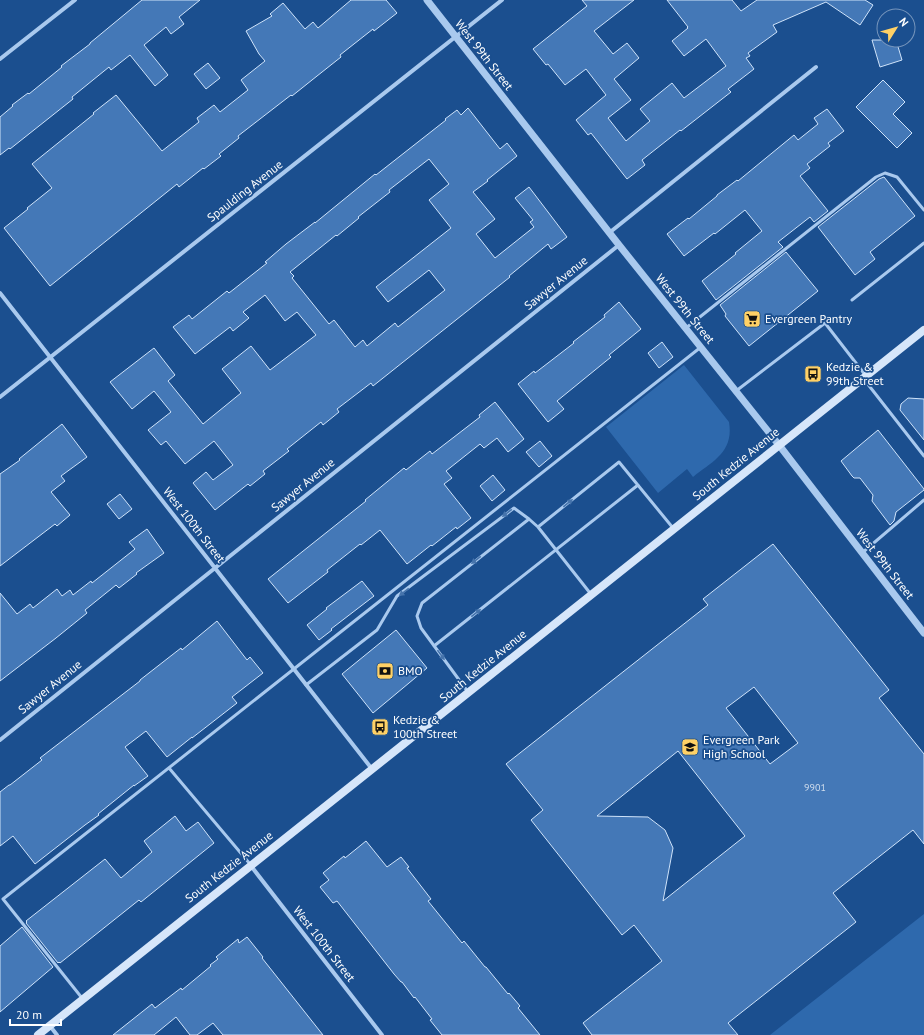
<svg xmlns="http://www.w3.org/2000/svg" width="924" height="1035" viewBox="0 0 924 1035" font-family="'PT Sans',sans-serif">
	<style>
		.green { fill: #2e69ad }
		.building { fill: #4478b7; stroke: #cfe3fa; fill-rule: evenodd }
		.lines { fill: none; stroke-linecap: round; stroke-linejoin: round }
		.service { stroke: #a9c9ee; stroke-width: 3 }
		.minor { stroke: #a9c9ee; stroke-width: 4 }
		.tertiary { stroke: #a9c9ee; stroke-width: 7 }
		.secondary { stroke: #d6e6fa; stroke-width: 8 }
		.oneway { fill: #4674ac }
		.labels { text-anchor: middle; stroke-width: 3.5; stroke-linejoin: round; paint-order: stroke }
		.number-label { font-size: 10px; fill: #d0dded }
		.street-label { font-size: 12px; fill: #fff; stroke: #1b4f8f }
		.poi-label { font-size: 12px; fill: #fff; stroke: #1b4f8f; text-anchor: start }
	</style>
	<rect width="100%" height="100%" fill="#1b4f8f"/>
	<path class="green" d="M684 365 729 422C734 452 713 461 693 477L687 469 658 493 606 427Z
		M924 914V1035H770Z"/>
	<path class="building" d="M142 0H200L179 17 184 24 171 34 166 27 144 45 168 75 155 86 130 55 111 70 109 67 72 97 73 99 10 149 9 148 0 155V117L13 106 12 105 28 93 29 94 62 67 61 66 90 44V43Z
		M351 0H386L397 13 374 31 373 29 340 55 341 57 312 80 292 96 291 95 238 136 239 138 219 154 221 156 204 169 203 168 179 187 177 184 50 286 4 228 28 209 27 208 52 188 32 164 94 114 93 113 116 95 162 151 199 122 197 118 214 105 220 112 248 90 241 80 265 61 259 54 246 31 272 16 270 14 283 3 305 29 313 22 318 28Z
		M582 0H634L594 31 613 54 627 43 639 58 614 79 631 100 608 118 626 141 650 121 640 109 672 83 684 98 726 66 706 39 684 56 672 41 688 28 687 27H688L667 0H732L741 11 757 0H865L873 5 860 25 826 2 773 25 777 32 748 53 750 56 746 58 754 69 728 89 731 92 681 131 680 130 642 160 645 165 627 179 591 133 588 135 576 120 606 95 586 69 565 85 548 64 546 65 533 49 587 6Z
		M872 40H896L902 60 880 67Z
		M208 63 220 78 206 89 194 74Z
		M883 80 905 102 893 114 912 133 897 148 856 107Z
		M468 108 500 149 507 143 517 156 487 180 488 181 473 192 495 219 476 234 495 258 534 227 530 222 533 220 515 198 529 187 567 237 551 249 548 244 509 276 510 277 373 386 371 383 337 409 339 412 323 425 321 422 287 449 289 451 263 471 265 474 250 486 248 484 215 510 193 483 206 472 213 480 233 465 214 441 185 464 166 441 161 445 148 430 171 412 154 391 132 409 110 382 154 348 175 375 168 381 203 424 241 393 222 369 251 346 270 370 316 335 297 312 285 321 265 295 243 312 249 318 233 331 230 327 195 354 173 327 189 315 192 319 227 291 229 293 267 263 265 262 286 244 315 222V223L375 174 376 175 446 120 445 119 457 110 461 115ZM429 159 449 184 429 200 451 228 376 287 388 302 429 270 445 290 398 327 395 323 367 346 363 340 355 347 334 320 329 324 292 278 294 276 290 272 336 235 337 236 359 218 358 217 390 192 389 190Z
		M827 109 844 131 828 143 830 146 807 164 810 168 800 176 828 211 814 222 810 217 778 242 783 247 716 300 702 281 736 254 735 253 762 231 745 210 715 234 714 233 684 256 667 234 688 218 689 219 717 196V195L737 180 738 181 794 135 798 140 818 124 814 118Z
		M884 177 915 216 870 252 875 259 855 275 818 227 879 179Z
		M786 252 818 291 749 346 725 316 726 314 720 305Z
		M619 302 641 329 609 355 611 357 557 401 564 409 548 422 518 384 534 371 535 373 574 343 573 342 605 317 604 315Z
		M662 342 673 357 659 368 648 353Z
		M908 398 924 399V440L900 410 901 404Z
		M495 402 524 439 508 452 497 438 484 448 480 444 446 471 452 478 444 484 471 518 457 529 456 527 432 546 431 545 407 564 380 530 361 545 360 544 327 570 328 572 288 603 268 579 366 501 365 500 404 468 406 470 430 451 432 454 480 417 479 415Z
		M62 424 87 457 61 476 65 481 51 492 70 515 57 526 55 524 0 566V474L20 460 19 459Z
		M878 430 924 489V490L896 512 894 521 890 525 872 501 873 495 860 478H854L852 476 841 461Z
		M540 441 552 456 539 467 526 452Z
		M493 475 505 490 492 501 480 486Z
		M120 494 132 509 119 519 107 504Z
		M147 529 164 553 136 573 137 574 119 588 116 585 85 610 87 613 56 638 0 681V593L17 614 30 604 33 608 57 589 62 596 70 590 73 595 91 581 92 583 135 549 129 542Z
		M773 544 889 690 879 698 924 754V844L913 830 833 893 856 922 728 1023 738 1035H592L583 1023 662 961 634 925 622 935 531 820 543 810 506 764 708 605 703 599ZM754 687 798 743 770 764 726 708ZM678 751 745 836 663 901 673 848 665 830 648 817 597 816Z
		M362 581 374 596 331 629 332 630 319 640 307 625 327 609 326 608Z
		M217 621 247 660 250 657 263 673 232 697 237 703 192 738V737L167 757 146 731 125 747 148 776 134 786V785L98 814 99 815 85 825 35 864 13 836 0 846V792L9 785H10L42 760 40 758 140 681V680L181 648 182 650Z
		M396 630 427 668 373 713 342 674Z
		M175 816 186 831 198 822 214 843 141 902 139 900 60 963 59 962 58 963 26 923 27 922 26 921 105 859 121 878 152 852 144 841Z
		M366 841 387 867 401 857 409 867 407 868 431 899 428 901 462 943 464 941 485 967H486L508 994 509 993 520 1006 518 1008 540 1035H442L430 1020 432 1019 415 997 414 998 402 982H401L394 974 337 901 333 903 320 887 329 880 323 873 344 856 345 858Z
		M22 927 53 967 0 1012V946Z
		M247 937 263 957 262 958 323 1035H223L213 1023 197 1035H190L176 1017 154 1035H113L152 1004 155 1008 181 988 182 990 211 966 210 965 218 959 216 957 238 939 239 943Z"/>
	<g class="lines">
		<path class="service" d="M852 300 924 243
			M686 328 876 177 885 173 897 177 924 210
			M863 378 924 456
			M736 391 825 323 866 376
			M538 527 619 462 673 528
			M862 553 924 500
			M434 646 638 485
			M306 685 377 630 397 596 514 508 529 519 538 527 590 593
			M468 692 421 628 417 616 422 603 529 519
			M169 768 250 864
			M82 998 3 899 701 347"/>
		<path class="minor" d="M0 59 75 0
			M609 233 816 67
			M0 293 372 769
			M0 397 502 0
			M0 740 619 245
			M251 866 382 1035
			M50 1026 57 1035"/>
		<path class="tertiary" d="M427 0 619 245 779 445 924 633"/>
		<path class="secondary" d="M38 1035 924 330"/>
	</g>
	<defs><path id="oneway-solid" d="M-6-.8H1V-3.2L6.5 0L1 3.2V.8H-6Z"/></defs>
	<g class="oneway">
		<use href="#oneway-solid" transform="translate(568 503) rotate(-39)"/>
		<use href="#oneway-solid" transform="translate(507 513) rotate(143)"/>
		<use href="#oneway-solid" transform="translate(476 560) rotate(142)"/>
		<use href="#oneway-solid" transform="translate(404 592) rotate(143)"/>
		<use href="#oneway-solid" transform="translate(476 613) rotate(-38)"/>
		<use href="#oneway-solid" transform="translate(441 655) rotate(54)"/>
	</g>
	<defs>
		<symbol id="supermarket-square" viewBox="-11 -11 22 22"><rect x="-9" y="-9" width="18" height="18" rx="4" fill="#ffd166" stroke="#1b4f8f"/><path d="M-6-5.5h2.5l.6 2H6L4.5 2H-2.5L-4.4-4H-6ZM-1.5 3.2a1.3 1.3 0 1 0 .1 0ZM3 3.2a1.3 1.3 0 1 0 .1 0Z" fill="#111"/></symbol>
		<symbol id="bus-square" viewBox="-11 -11 22 22"><rect x="-9" y="-9" width="18" height="18" rx="4" fill="#ffd166" stroke="#1b4f8f"/><path d="M-5-6H5V4H4V6H2V4H-2V6H-4V4H-5ZM-3.5-4V0h7V-4ZM-3.5 1.2v1.5H-2V1.2ZM2 1.2v1.5H3.5V1.2Z" fill="#111"/></symbol>
		<symbol id="bank-square" viewBox="-11 -11 22 22"><rect x="-9" y="-9" width="18" height="18" rx="4" fill="#ffd166" stroke="#1b4f8f"/><path d="M-6-4H6V4H-6ZM0-2.3a2.3 2.3 0 1 0 0 4.6a2.3 2.3 0 1 0 0-4.6Z" fill="#111"/></symbol>
		<symbol id="school-square" viewBox="-11 -11 22 22"><rect x="-9" y="-9" width="18" height="18" rx="4" fill="#ffd166" stroke="#1b4f8f"/><path d="M0-5L7-2L0 1L-7-2ZM-4 1L0 2.5L4 1V4Q0 6-4 4Z" fill="#111"/></symbol>
	</defs>
	<g fill-rule="evenodd">
		<use href="#supermarket-square" x="742" y="309" width="20" height="20"/>
		<use href="#bus-square" x="803" y="364" width="20" height="20"/>
		<use href="#bank-square" x="375" y="661" width="20" height="20"/>
		<use href="#bus-square" x="370" y="717" width="20" height="20"/>
		<use href="#school-square" x="680" y="737" width="20" height="20"/>
	</g>
	<g class="labels">
		<g class="number-label">
			<text x="815" y="791">9901</text>
		</g>
		<g class="street-label">
			<text transform="translate(484 55) rotate(52)" y="4">West 99th Street</text>
			<text transform="translate(245 191) rotate(-38)" y="4">Spaulding Avenue</text>
			<text transform="translate(556 283) rotate(-39)" y="4">Sawyer Avenue</text>
			<text transform="translate(685 309) rotate(51)" y="4">West 99th Street</text>
			<text transform="translate(736 464) rotate(-39)" y="4">South Kedzie Avenue</text>
			<text transform="translate(303 485) rotate(-39)" y="4">Sawyer Avenue</text>
			<text transform="translate(194 525) rotate(52)" y="4">West 100th Street</text>
			<text transform="translate(885 564) rotate(52)" y="4">West 99th Street</text>
			<text transform="translate(483 666) rotate(-39)" y="4">South Kedzie Avenue</text>
			<text transform="translate(50 687) rotate(-39)" y="4">Sawyer Avenue</text>
			<text transform="translate(229 867) rotate(-38)" y="4">South Kedzie Avenue</text>
			<text transform="translate(324 944) rotate(52)" y="4">West 100th Street</text>
		</g>
		<g class="poi-label">
			<text x="765" y="323">Evergreen Pantry</text>
			<text x="826" y="371">Kedzie &amp;<tspan x="826" dy="14">99th Street</tspan></text>
			<text x="398" y="675">BMO</text>
			<text x="393" y="724">Kedzie &amp;<tspan x="393" dy="14">100th Street</tspan></text>
			<text x="703" y="744">Evergreen Park<tspan x="703" dy="14">High School</tspan></text>
		</g>
	</g>
	<g transform="translate(896 28) rotate(53)"><circle r="19" fill="#1b4f8f" stroke="#7695bc"/>
	<path d="M0-3L7 15L0 10L-7 15Z" fill="#ffd166"/>
	<text y="-6" font-size="11" font-weight="bold" text-anchor="middle" fill="#ffffff">N</text>
	</g>
	<path d="M10 1019v6h51v-6" fill="none" stroke="#ffffff" stroke-width="2"/>
	<text x="16" y="1019" font-size="12" fill="#ffffff" stroke="#1b4f8f" stroke-width="3" paint-order="stroke">20 m</text>
</svg>
